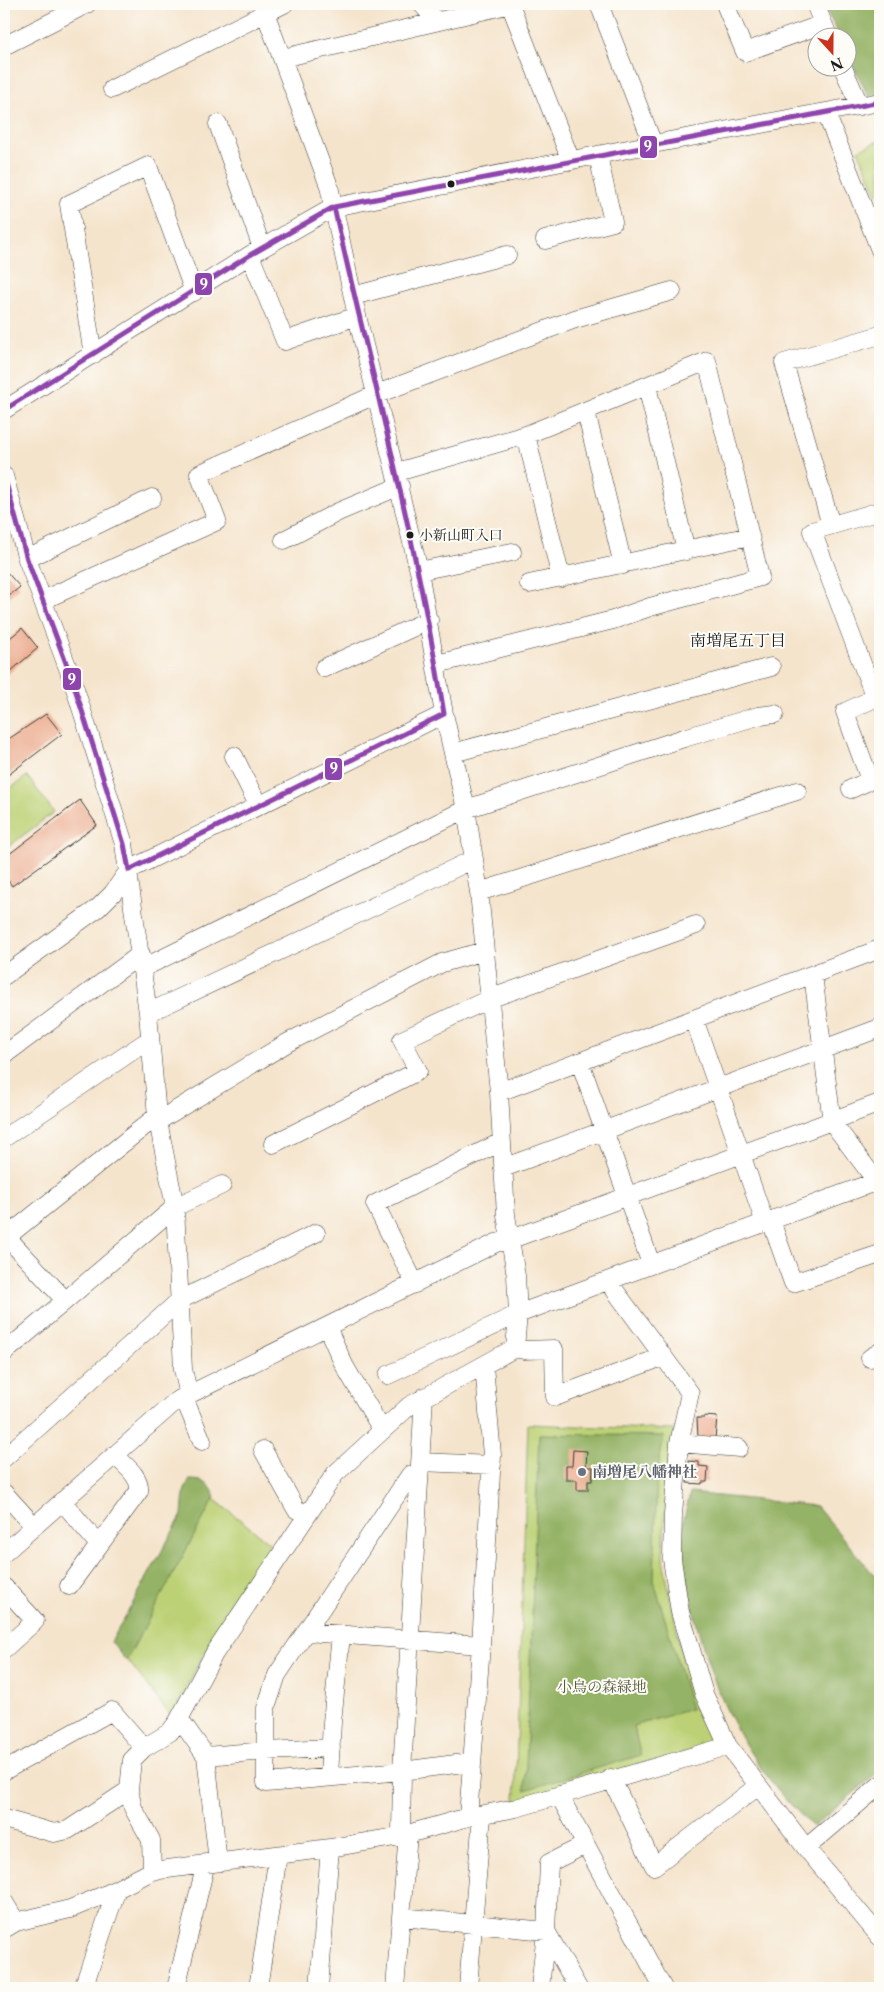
<svg xmlns="http://www.w3.org/2000/svg" width="884" height="1992" viewBox="0 0 884 1992" font-family="'Libre Caslon Text','Noto Serif JP',serif">
	<style>
		.green { fill: #bcd175; stroke: #6c7648 }
		.forest { fill: #95b366; stroke: #586841 }
		.building { fill: #ecab8e }
		.lines { fill: none; stroke-linecap: round; stroke-linejoin: round }
		.minor-casing { stroke: #3d3a36; stroke-width: 19 }
		.minor { stroke: #fff; stroke-width: 18 }
		.bus-1-casing { stroke: #fdfcf7; stroke-width: 9 }
		.bus-1 { stroke: #8e44ad; stroke-width: 5 }
		.bus-dot { fill: #1c1c1c; stroke: #fdfcf7; stroke-width: 2 }
		.worship-dot { fill: #6b7280; stroke: #fdfcf7; stroke-width: 2 }
		.labels { text-anchor: middle; stroke-width: 4; stroke-linejoin: round; paint-order: stroke }
		.bus-label { font-size: 14px; fill: #1c1c1c; stroke: #fdfcf7; text-anchor: start }
		.worship-label { font-size: 15px; font-weight: bold; fill: #5b616d; stroke: #fdfcf7; text-anchor: start }
		.park-label { font-size: 15px; fill: #545b3b; stroke: #fdfcf7 }
		.neighbourhood-label { font-size: 16px; fill: #1c1c1c; stroke: #fdfcf7 }
		.line-badge { stroke: #fdfcf7; stroke-width: 2 }
		.badge-label { font-size: 14px; text-anchor: middle; font-weight: bold; fill: #fff }
	</style>
	<rect width="100%" height="100%" fill="#fdfcf7"/>
	<filter id="ink" filterUnits="userSpaceOnUse"><feTurbulence type="fractalNoise" baseFrequency=".02" numOctaves="2"/><feDisplacementMap in="SourceGraphic" scale="10" xChannelSelector="R" yChannelSelector="G"/><feConvolveMatrix kernelMatrix="1 2 1 2 8 2 1 2 1" color-interpolation-filters="sRGB"/></filter>
	<filter id="wash" filterUnits="userSpaceOnUse"><feTurbulence type="fractalNoise" baseFrequency=".0096" numOctaves="4" result="noise"/><feDisplacementMap in="SourceGraphic" scale="20" xChannelSelector="R" yChannelSelector="G"/><feGaussianBlur stdDeviation="1.12" result="paint"/><feColorMatrix in="noise" values="0 0 0 0 0 0 0 0 0 0 0 0 0 0 0 0 0 1.4 0 .05"/><feComposite in="paint" operator="in"/></filter>
	<g filter="url(#wash)">
		<rect width="100%" height="100%" fill="#f5e4cc"/>
		<path class="green" d="M880 140V192L877 194 858 150Z
			M27 776 54 812 4 850V793Z
			M528 1424 675 1430 665 1514 663 1559 683 1661 697 1699 715 1736 711 1745 515 1803Z
			M200 1488 277 1549 203 1655 172 1718 116 1645Z"/>
		<path class="forest" d="M823 4H880V93L868 96 847 52 846 38 840 37Z
			M539 1434 664 1436 657 1474 654 1581 691 1709 633 1726 641 1755 525 1790Z
			M189 1480C203 1480 211 1483 215 1497L126 1661 111 1642 182 1515 184 1492Z
			M690 1493 816 1506 880 1582V1771L813 1827C745 1762 714 1699 693 1608 688 1585 682 1561 682 1537 682 1523 687 1507 690 1493Z"/>
		<g id="blocks">
			<path class="building" d="M4 569 20 587 4 600Z
				M22 628 38 648 4 677V643Z
				M46 714 62 734 4 778V742Z
				M80 800 97 825 12 886 4 875V858Z
				M704 1416 717 1417 715 1439 698 1438 697 1418H704Z
				M573 1450 587 1451 586 1467H593L592 1481H588V1490H577V1480H566V1466H572Z
				M689 1461 699 1462V1466L708 1467 707 1482H702V1484L687 1483Z"/>
		</g>
	</g>
	<g filter="url(#ink)">
		<use href="#blocks" fill-opacity="0" stroke="#3d3a36" stroke-width="1"/>
		<g class="lines">
			<defs>
				<path id="minor" d="M422 4 436 21
					M510 4 571 161
					M599 4 653 144
					M725 4 745 52 823 24
					M815 4 829 38
					M4 46 87 4
					M283 58 511 4
					M843 68 860 106
					M112 89 284 4
					M826 113 880 250
					M218 124 262 248
					M545 240 613 222 598 156
					M250 255 285 341 357 316
					M353 296 507 255
					M93 355 69 204 148 166 194 292
					M647 386 686 551
					M4 410 250 255 334 207 653 144 880 102
					M586 412 623 565
					M526 435 561 578
					M397 472 526 435 707 361 760 577 650 607 613 620 437 664
					M4 476 27 559 72 679 124 844 148 1013 157 1116 175 1207 183 1369 189 1396
					M831 525 784 363 880 335
					M284 540 338 512 400 486
					M27 559 152 498
					M419 571 512 552
					M529 584 750 536
					M43 600 217 521 199 474 377 394 575 319 672 291
					M324 668 429 620
					M453 753 771 667
					M234 756 258 805
					M870 780 845 712 875 698 812 531 880 511
					M851 789 880 776
					M479 892 797 791
					M143 968 466 809 684 738 758 716 775 714
					M813 975 832 1122 880 1186
					M4 976 98 908 113 893 129 870 444 714
					M148 1013 474 859
					M694 1019 765 1223
					M4 1055 141 954
					M580 1062 651 1264
					M499 1092 880 949
					M158 1121 287 1043 442 963 484 951
					M4 1138 150 1039
					M273 1144 418 1071 402 1040 489 999 696 925
					M503 1168 880 1028
					M771 1221 793 1283 880 1254
					M4 1234 64 1299
					M4 1239 157 1116
					M608 1281 690 1393 679 1443 673 1515 672 1559 680 1612 704 1694 728 1746 806 1848 880 1937
					M415 1284 375 1204 501 1142
					M327 1327 344 1365 382 1430
					M515 1348 524 1350 554 1349 555 1397 662 1357
					M4 1353 175 1207 222 1185
					M870 1358 880 1352
					M388 1375 518 1314 880 1180
					M184 1398 202 1441
					M679 1443 739 1448
					M263 1450 296 1509 306 1515
					M4 1458 180 1300 316 1233
					M420 1462 492 1465
					M419 1476 410 1475 277 1675 266 1708V1783L402 1771 471 1762
					M4 1493 34 1526
					M62 1501 99 1545
					M4 1553 176 1401 496 1243 509 1240 880 1103
					M69 1586 139 1491C141 1476 124 1465 115 1455
					M4 1587 35 1621 4 1649
					M307 1632 481 1645
					M178 1721 184 1725 206 1756 218 1862
					M206 1756 266 1751 331 1748
					M4 1771 112 1711 144 1748
					M329 1777 332 1722 341 1635
					M611 1778 654 1866 758 1786
					M559 1795 663 1988
					M468 1817 481 1645 492 1455 484 1366
					M4 1819 54 1833 68 1830 129 1790
					M401 1836 402 1771 424 1397
					M806 1848 880 1785
					M152 1871 151 1840 133 1808 129 1790 132 1760 144 1748 170 1732 178 1721 214 1654 335 1474 409 1406 515 1348 518 1314 516 1276 506 1215 499 1092 479 892 466 809 444 714 419 571 357 316 329 186 262 4
					M4 1902 16 1922
					M401 1917 546 1931 578 1988
					M4 1929 16 1922 70 1909 109 1893 152 1871 330 1848 401 1836 468 1817 516 1808 728 1746
					M83 1988 117 1889
					M176 1988 206 1863
					M258 1988 278 1855
					M319 1988 330 1848
					M395 1988 408 1834
					M468 1988 482 1815
					M540 1988 546 1931 549 1863 585 1845"/>
			</defs>
			<use href="#minor" class="minor-casing"/>
			<use href="#minor" class="minor"/>
			<defs>
				<path id="bus-1" d="M4 410 250 255 334 207 880 102
					M4 476 27 559 72 679 124 844 129 870 444 714C417 543 372 376 334 207"/>
			</defs>
			<use href="#bus-1" class="bus-1-casing"/>
			<use href="#bus-1" class="bus-1"/>
		</g>
	</g>
	<g class="bus-dot">
		<circle cx="451" cy="184" r="4.5"/>
		<circle cx="410" cy="535" r="4.5"/>
	</g>
	<circle class="worship-dot" cx="582" cy="1472" r="5"/>
	<g class="labels">
		<g class="bus-label">
			<text x="419" y="540">小新山町入口</text>
		</g>
		<g class="worship-label">
			<text x="592" y="1477">南増尾八幡神社</text>
		</g>
		<g class="park-label">
			<text x="602" y="1692">小鳥の森緑地</text>
		</g>
		<g class="neighbourhood-label">
			<text x="738" y="646">南増尾五丁目</text>
		</g>
	</g>
	<g class="line-badge">
		<rect x="639" y="135" width="19" height="24" rx="5" fill="#8e44ad"/>
		<rect x="194" y="272" width="19" height="24" rx="5" fill="#8e44ad"/>
		<rect x="62" y="667" width="20" height="24" rx="5" fill="#8e44ad"/>
		<rect x="324" y="757" width="19" height="24" rx="5" fill="#8e44ad"/>
	</g>
	<g class="badge-label">
		<text x="648" y="151">9</text>
		<text x="204" y="289">9</text>
		<text x="72" y="684">9</text>
		<text x="334" y="773">9</text>
	</g>
	<rect width="884" height="1992" fill="none" stroke="#fdfcf7" stroke-width="20"/>
	<g transform="translate(832 52) rotate(159)"><circle r="24" fill="#fdfcf7" stroke="#a3a29f"/>
	<path d="M0-4L9 19L0 12L-9 19Z" fill="#c8321e"/>
	<text y="-8" font-size="14" font-weight="bold" text-anchor="middle" fill="#1c1c1c">N</text>
	</g>
</svg>
